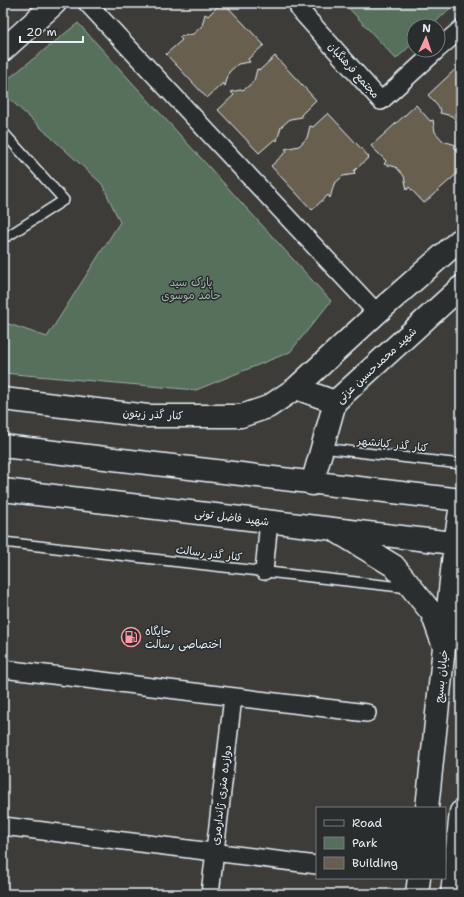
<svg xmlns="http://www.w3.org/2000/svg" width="464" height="897" viewBox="0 0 464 897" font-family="'Shantell Sans','Playpen Sans Arabic',sans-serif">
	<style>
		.green { fill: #566f5c; stroke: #9fb0aa }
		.building { fill: #685e4f; stroke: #e8f1f8 }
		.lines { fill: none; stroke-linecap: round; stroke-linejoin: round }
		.lane-casing { stroke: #e8f1f8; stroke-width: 12 }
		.street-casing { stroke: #e8f1f8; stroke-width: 20 }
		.secondary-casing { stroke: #e8f1f8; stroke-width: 25 }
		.lane { stroke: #2a2d2e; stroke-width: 9 }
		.street { stroke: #2a2d2e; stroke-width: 17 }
		.secondary { stroke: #2a2d2e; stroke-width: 22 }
		.labels { text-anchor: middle; stroke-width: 3; stroke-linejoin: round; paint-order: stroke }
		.street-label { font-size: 11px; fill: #e8f1f8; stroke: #2a2d2e }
		.park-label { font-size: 11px; fill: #a6b6b2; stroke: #2a2d2e }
		.poi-label { font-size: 11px; fill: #e8f1f8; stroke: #2a2d2e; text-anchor: start }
	</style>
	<rect width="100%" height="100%" fill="#3d3c38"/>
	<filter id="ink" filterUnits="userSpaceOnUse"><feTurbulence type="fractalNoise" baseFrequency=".025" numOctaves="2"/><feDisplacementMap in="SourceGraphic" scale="8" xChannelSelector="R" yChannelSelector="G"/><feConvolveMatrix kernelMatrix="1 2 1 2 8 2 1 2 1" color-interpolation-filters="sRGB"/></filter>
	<g filter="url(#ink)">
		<path class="green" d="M344 3H456L431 26H414V42L396 59Z
			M78 23 331 301 290 352 196 390 3 373V322L47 337 120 222 102 184 3 93V83Z"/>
		<path class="building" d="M221 3H224L264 45 248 59 250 62 238 64 229 72 225 86 223 83 207 98 166 54 182 40 179 37 193 34 202 26 205 14 208 16Z
			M275 56 316 100 301 115 302 117 290 119 281 127 277 141 275 139 259 153 218 110 234 95 231 92 245 89 254 81 257 69 260 70Z
			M461 64V129L460 125 452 116 440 113 441 110 428 95Z
			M416 105 430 121 433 120 435 132 443 141 456 145 454 147 461 155V170L424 203 409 187 407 190 404 176 396 167 384 164 386 161 371 146Z
			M328 113 369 157 354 171 355 174 343 176 334 184 330 198 328 195 312 210 271 166 287 151 285 149 299 146 307 138 310 126 313 127Z"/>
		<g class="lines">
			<defs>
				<path id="lane" d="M3 132 64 200 8 236 3 234
					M322 448 461 464
					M3 542 409 588"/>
				<path id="street" d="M87 3 377 313
					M306 3 299 9 381 101 437 50
					M438 49 461 29
					M264 571 269 521
					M3 669 367 713
					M3 826 317 865
					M210 894 233 697"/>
				<path id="secondary" d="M3 50 55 3
					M296 388 335 402
					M3 399 148 416H241L268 407 296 388 377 313 461 239
					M3 446 461 500
					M312 484 335 402 461 287
					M3 490 461 544
					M338 532 394 566 432 613 442 641
					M427 808 455 543 461 505
					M417 894 419 878
					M452 894 461 812"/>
			</defs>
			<use href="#lane" class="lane-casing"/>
			<use href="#street" class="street-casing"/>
			<use href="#secondary" class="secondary-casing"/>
			<use href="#lane" class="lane"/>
			<use href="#street" class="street"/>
			<use href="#secondary" class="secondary"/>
		</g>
	</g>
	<defs>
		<symbol id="fuel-ring" viewBox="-11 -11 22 22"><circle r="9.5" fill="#2a2d2e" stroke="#ff9aa2" stroke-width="1.5"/><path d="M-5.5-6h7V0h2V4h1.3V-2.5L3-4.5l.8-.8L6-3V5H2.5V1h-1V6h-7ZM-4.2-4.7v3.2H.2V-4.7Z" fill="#ff9aa2"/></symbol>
	</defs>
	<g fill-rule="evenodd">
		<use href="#fuel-ring" x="120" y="626" width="22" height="22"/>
	</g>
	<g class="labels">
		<g class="street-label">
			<text transform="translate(354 70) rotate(48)" y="4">مجتمع فرهنگیان</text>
			<text transform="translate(376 365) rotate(-43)" y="4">شهید محمدحسین عزتی</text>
			<text transform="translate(153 414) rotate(3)" y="4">کنار گذر زیتون</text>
			<text transform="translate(393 444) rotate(6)" y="4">کنار گذر کیانشهر</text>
			<text transform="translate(232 517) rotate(7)" y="4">شهید فاضل تونی</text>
			<text transform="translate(209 553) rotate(7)" y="4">کنار گذر رسالت</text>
			<text transform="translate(441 676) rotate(-84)" y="4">خیابان بسیج</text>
			<text transform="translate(221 795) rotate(-83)" y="4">دوازده متری ژاندارمری</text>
		</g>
		<g class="park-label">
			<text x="191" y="286">پارک سید<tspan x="191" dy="13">حامد موسوی</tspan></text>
		</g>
		<g class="poi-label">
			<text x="145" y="635">جایگاه<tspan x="145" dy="13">اختصاصی رسالت</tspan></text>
		</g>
	</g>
	<rect width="464" height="897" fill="none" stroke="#2a2d2e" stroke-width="16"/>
	<rect x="8" y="8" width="448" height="881" fill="none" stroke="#e8f1f8" stroke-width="1.5" filter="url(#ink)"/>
	<rect x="316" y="807" width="130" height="72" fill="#2a2d2e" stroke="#767b7f"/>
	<rect x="324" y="820" width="20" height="6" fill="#2a2d2e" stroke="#767b7f"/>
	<text x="352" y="827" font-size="12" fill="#e8f1f8">Road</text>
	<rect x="324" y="837" width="20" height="12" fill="#566f5c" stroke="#767b7f"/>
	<text x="352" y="847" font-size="12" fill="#e8f1f8">Park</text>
	<rect x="324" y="857" width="20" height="12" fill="#685e4f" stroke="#767b7f"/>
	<text x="352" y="867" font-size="12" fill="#e8f1f8">Building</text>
	<g transform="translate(426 38) rotate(3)"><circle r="19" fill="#2a2d2e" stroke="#767b7f"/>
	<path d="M0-3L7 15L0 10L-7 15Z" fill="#ff9aa2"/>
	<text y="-6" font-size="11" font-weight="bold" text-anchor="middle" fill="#e8f1f8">N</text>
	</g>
	<path d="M20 36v6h63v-6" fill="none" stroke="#e8f1f8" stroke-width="2"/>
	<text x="26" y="36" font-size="12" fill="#e8f1f8" stroke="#2a2d2e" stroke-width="3" paint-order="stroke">20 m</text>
</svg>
